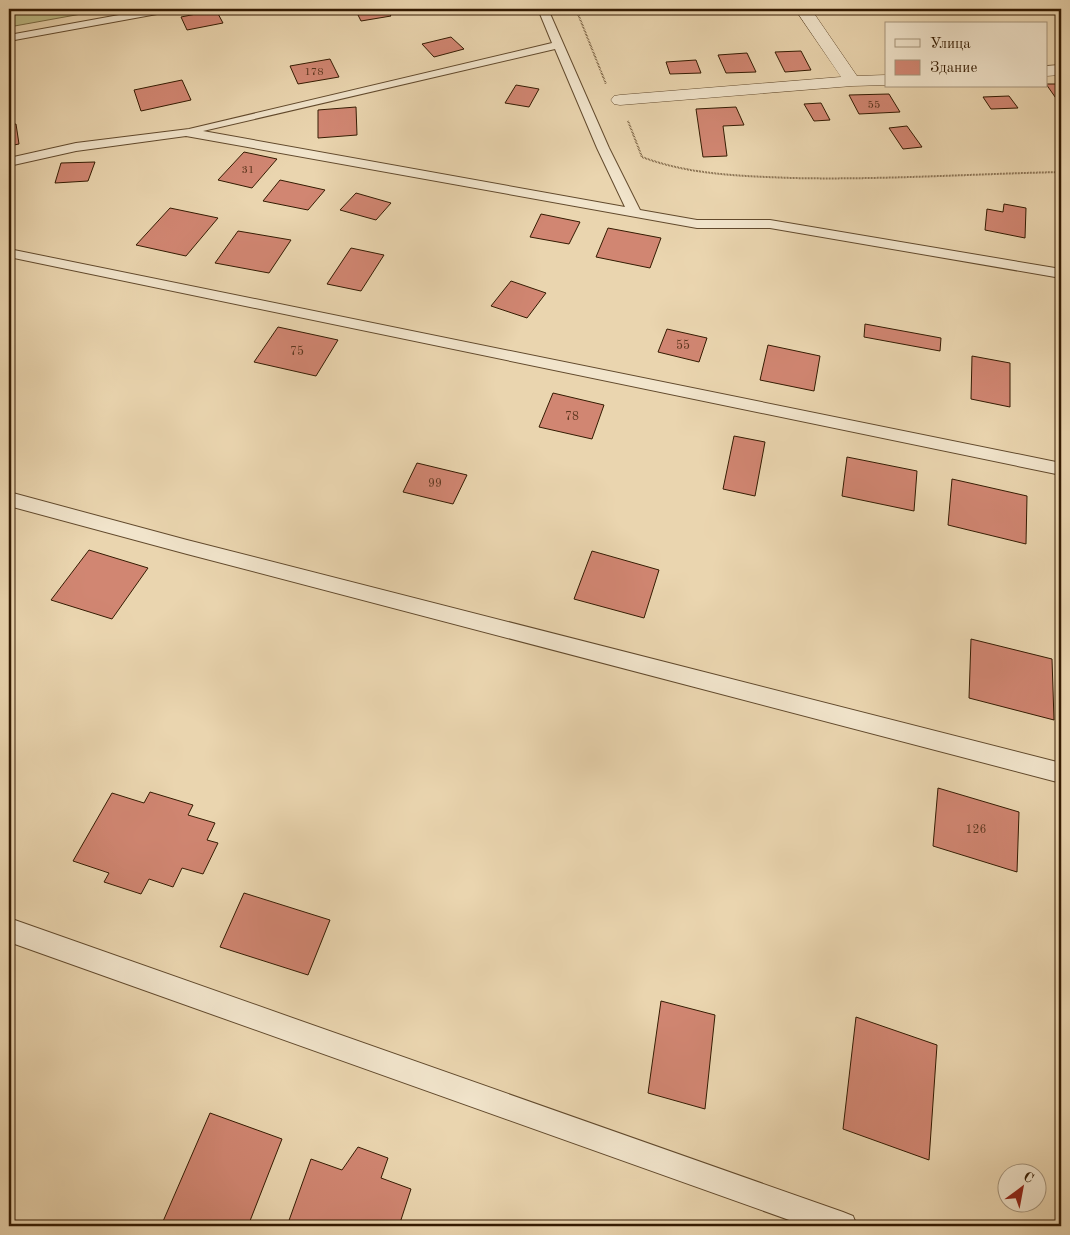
<svg xmlns="http://www.w3.org/2000/svg" width="1070" height="1235" viewBox="0 0 1070 1235" font-family="'Old Standard TT',serif">
	<style>
		.green { fill: #bebb86; stroke: #796b44 }
		.building { fill: #d18672; stroke: #341b02 }
		.lines { fill: none; stroke-linecap: round; stroke-linejoin: round }
		.service-casing { stroke: #624a2d; stroke-width: 2 }
		.minor-casing { stroke: #624a2d; stroke-width: 1 }
		.path { stroke: #341b02; stroke-width: 2; stroke-dasharray: 0.5 1; stroke-linecap: butt }
		.service { fill: #f1e4cb; fill-rule: evenodd }
		.minor { fill: #f1e4cb; fill-rule: evenodd }
		.labels { text-anchor: middle; stroke-width: 4; stroke-linejoin: round; paint-order: stroke }
		.far-number-label { font-size: 11px; fill: #5b361e }
		.number-label { font-size: 12px; fill: #5b361e }
	</style>
	<rect width="100%" height="100%" fill="#ead5af"/>
	<filter id="stains"><feTurbulence type="fractalNoise" baseFrequency=".004" numOctaves="4"/><feColorMatrix values="0 0 0 0 .2 0 0 0 0 .09 0 0 0 0 .02 0 0 0 .5 -.17"/></filter>
	<radialGradient id="worn" r=".72"><stop offset=".6" stop-color="#630" stop-opacity="0"/><stop offset="1" stop-color="#630" stop-opacity=".3"/></radialGradient>
	<path class="green" d="M9 9H109L9 27Z"/>
	<path class="building" d="M386 9 391 16 361 21 357 13Z
		M216 10 223 23 187 30 181 17Z
		M451 37 464 49 434 57 422 44Z
		M801 51 811 70 785 72 775 52Z
		M747 53 756 72 726 73 718 55Z
		M330 59 339 77 298 84 290 66Z
		M696 60 701 73 670 74 666 62Z
		M182 80 191 100 141 111 134 90Z
		M1046 84H1061V104H1060Z
		M516 85 539 89 529 107 505 103Z
		M889 94 900 112 859 114 849 95Z
		M1009 96 1018 108 991 109 983 97Z
		M821 103 830 120 814 121 804 104Z
		M356 107 357 135 318 138V110Z
		M736 107 744 125 723 126 727 156 703 157 696 109Z
		M16 124 19 144 9 146V125Z
		M907 126 922 147 903 149 889 128Z
		M244 152 277 159 252 188 218 180Z
		M95 162 88 181 55 183 61 163Z
		M280 180 325 190 308 210 263 201Z
		M356 193 391 203 376 220 340 210Z
		M1004 204 1026 208 1025 238 985 230 987 209 1003 212Z
		M170 208 218 218 186 256 136 245Z
		M541 214 580 222 569 244 530 237Z
		M608 228 661 238 650 268 596 257Z
		M238 231 291 240 269 273 215 263Z
		M351 248 384 255 361 291 327 284Z
		M511 281 546 293 527 318 491 306Z
		M865 324 941 338 940 351 864 337Z
		M278 327 338 340 316 376 254 362Z
		M667 329 707 338 699 362 658 352Z
		M768 345 820 356 814 391 760 380Z
		M972 356 1010 363V407L971 399Z
		M553 393 604 405 592 439 539 427Z
		M734 436 765 442 755 496 723 489Z
		M847 457 917 471 914 511 842 496Z
		M417 463 467 475 453 504 403 492Z
		M952 479 1027 496 1026 544 948 525Z
		M89 550 148 568 112 619 51 600Z
		M592 551 659 570 644 618 574 599Z
		M971 639 1052 659 1054 720 969 698Z
		M938 788 1019 812 1017 872 933 846Z
		M150 792 193 805 188 815 215 823 207 840 218 843 203 874 182 868 173 887 149 879 141 894 104 882 109 873 73 861 112 793 144 803Z
		M244 893 330 920 308 975 220 947Z
		M661 1001 715 1015 705 1109 648 1093Z
		M856 1017 937 1045 929 1160 843 1129Z
		M210 1113 282 1139 248 1226H161Z
		M358 1147 388 1158 381 1178 411 1189 399 1226H287L311 1159 342 1170Z"/>
	<g class="lines">
		<defs>
			<path id="service" d="M152 9H173L168 12 9 41V35Z
				M538 9H548L609 148 640 210 697 220H770L1061 269V278L770 228H697L186 136 76 151 9 166V158L76 143 189 129 552 43ZM555 49 597 148 625 207 203 131Z
				M9 249 1061 463V475L9 257Z
				M9 492 187 540 1061 763V783L187 554 9 506Z
				M9 918 843 1212 853 1216 857 1226H806L9 942Z"/>
			<path id="minor" d="M795 9H811L857 76 886 75V85L852 86 620 105 614 104 611 100 614 96 620 95 841 77Z
				M1061 65V75L1046 76V66Z"/>
		</defs>
		<use href="#service" class="service-casing"/>
		<use href="#minor" class="minor-casing"/>
		<path class="path" d="M576 9 606 84
			M628 121 642 157C690 175 741 176 792 178 881 180 971 174 1061 172"/>
		<use href="#service" class="service"/>
		<use href="#minor" class="minor"/>
	</g>
	<g class="labels">
		<g class="far-number-label">
			<text x="314" y="75">178</text>
			<text x="874" y="108">55</text>
			<text x="248" y="173">31</text>
		</g>
		<g class="number-label">
			<text x="683" y="349">55</text>
			<text x="297" y="355">75</text>
			<text x="572" y="420">78</text>
			<text x="435" y="487">99</text>
			<text x="976" y="833">126</text>
		</g>
	</g>
	<rect width="1070" height="1235" fill="none" stroke="#ead5af" stroke-width="30"/>
	<rect x="10" y="10" width="1050" height="1215" fill="none" stroke="#341b02" stroke-width="2.5"/>
	<rect x="15" y="15" width="1040" height="1205" fill="none" stroke="#341b02"/>
	<rect x="885" y="22" width="162" height="65" fill="#f1e4cb" stroke="#a5947b"/>
	<rect x="895" y="39" width="25" height="8" fill="#f1e4cb" stroke="#a5947b"/>
	<text x="930" y="48" font-size="15" fill="#341b02">Улица</text>
	<rect x="895" y="60" width="25" height="15" fill="#d18672" stroke="#a5947b"/>
	<text x="930" y="72" font-size="15" fill="#341b02">Здание</text>
	<g transform="translate(1022 1188) rotate(32)"><circle r="24" fill="#f1e4cb" stroke="#a5947b"/>
	<path d="M0-4L9 19L0 12L-9 19Z" fill="#8f2418"/>
	<text y="-8" font-size="14" font-weight="bold" text-anchor="middle" fill="#341b02">С</text>
	</g>
	<rect width="100%" height="100%" filter="url(#stains)"/>
	<rect width="100%" height="100%" fill="url(#worn)"/>
</svg>
